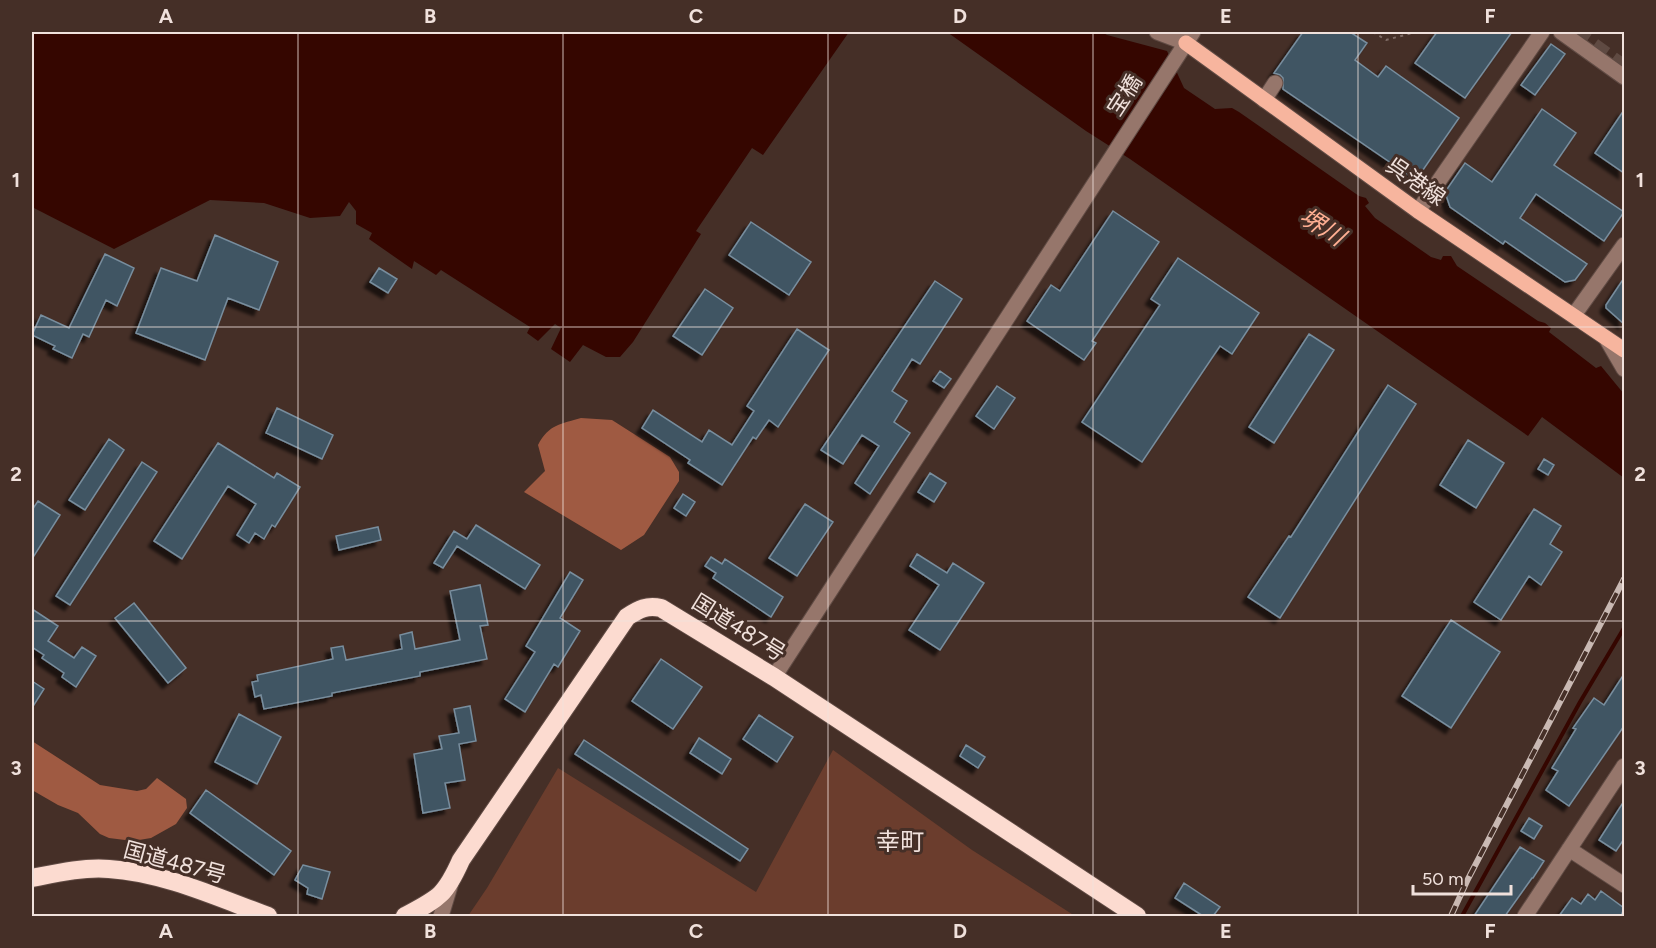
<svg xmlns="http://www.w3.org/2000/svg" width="1656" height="948" viewBox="0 0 1656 948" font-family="Figtree,'Noto Sans JP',sans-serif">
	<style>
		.green { fill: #6b3d2d }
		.forest { fill: #9f5a42 }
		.water { fill: #350600 }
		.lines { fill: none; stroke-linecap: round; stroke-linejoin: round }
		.stream { stroke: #350600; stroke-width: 4 }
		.building { fill: #415564; stroke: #788e9e; stroke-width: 1.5; filter: url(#shadow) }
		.minor-tunnel { stroke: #5f4a42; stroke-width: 15; stroke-dasharray: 15 8; stroke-linecap: butt }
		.minor-casing { stroke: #604b44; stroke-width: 17 }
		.major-casing { stroke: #604b44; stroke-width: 17 }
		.highway-casing { stroke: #604b44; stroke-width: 20 }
		.path { stroke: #7f6c65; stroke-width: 2; stroke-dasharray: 3 4.5; stroke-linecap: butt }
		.minor { stroke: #96766b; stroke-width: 15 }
		.major { stroke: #f7b59e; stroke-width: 15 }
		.highway { stroke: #fcdbd0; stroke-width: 18 }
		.rail-casing { stroke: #c9b9b3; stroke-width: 6 }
		.rail { stroke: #452f27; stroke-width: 4; stroke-dasharray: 11; stroke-linecap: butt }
		.grid { fill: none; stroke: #f0e1dc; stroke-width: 1.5; stroke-opacity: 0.55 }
		.labels { text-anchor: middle; stroke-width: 6; stroke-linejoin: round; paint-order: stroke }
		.street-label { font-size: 22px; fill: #f0e1dc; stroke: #452f27 }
		.water-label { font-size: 24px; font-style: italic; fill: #ffaf93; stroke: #452f27 }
		.neighbourhood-label { font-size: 24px; fill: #f0e1dc; stroke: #452f27 }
		.neatline { fill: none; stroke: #f0e1dc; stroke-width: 2 }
		.grid-label { font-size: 20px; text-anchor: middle; font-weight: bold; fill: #f0e1dc }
	</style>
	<defs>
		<filter id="shadow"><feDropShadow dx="-5.5" dy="5.5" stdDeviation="1.5" flood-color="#0009"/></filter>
	</defs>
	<rect width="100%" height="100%" fill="#452f27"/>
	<path class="green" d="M833 750 972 850 1075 916H468L487 888 558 768 756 892Z"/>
	<path class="forest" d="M581 418 612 420 670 457 679 472V481L644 535 621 550 524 492 545 471 538 445C549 424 561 424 581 418Z
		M32 741 100 785 137 791 146 789 157 778 186 799 187 808 176 824 151 838 133 841 109 838 100 834 78 813 58 805 32 790Z"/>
	<path class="water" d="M32 32H849L763 155 752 148 696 231 701 234 633 342 620 357H606L583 345 570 362 551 349 561 328 555 324 538 341 527 333 530 327 441 270 436 275 414 261 412 269 369 239 372 233 356 224V211L349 202 340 216 310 218 264 203 210 200 114 249 32 207Z
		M947 32H1102L1107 35 1167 51 1184 88 1215 109 1232 108 1239 112 1359 196 1366 198 1369 203 1365 206 1375 218 1431 257 1441 260 1443 256H1451L1457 266 1538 321 1545 323 1551 328 1549 332 1596 368 1601 366 1624 394V478L1542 417 1528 436 1130 159 1086 131Z"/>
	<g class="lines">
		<path class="stream" d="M1462 916 1580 702 1624 628"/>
	</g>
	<path class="building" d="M1303 32H1350L1367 43 1355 60 1378 77 1386 66 1459 118 1416 180 1283 89V78L1280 75 1274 73Z
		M1437 32H1512L1465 98 1415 63Z
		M1551 44 1565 54 1535 95 1521 85Z
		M1542 109 1576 133 1554 165 1624 212 1604 241 1536 194 1520 218 1587 264 1575 280 1565 282 1505 241 1503 244 1450 207 1445 192 1465 163 1492 182Z
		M1624 110V173L1595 153Z
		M1113 211 1159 242 1092 341 1096 343 1084 360 1027 321 1051 285 1060 291Z
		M751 222 811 262 789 295 729 255Z
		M215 235 278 262 259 310 228 298 205 360 136 333 161 268 197 281Z
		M105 254 134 268 117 306 106 300 89 337 83 334 72 358 53 349 55 346 32 335 41 315 69 328Z
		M1178 258 1259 313 1232 354 1220 346 1142 462 1082 422 1160 305 1151 299Z
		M379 268 397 279 388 293 370 282Z
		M1624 278V324L1606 308V305Z
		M935 281 962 299 920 364 912 359 892 391 907 401 894 422 910 433 870 494 855 483 879 446 862 435 843 464 821 450Z
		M705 289 733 308 702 355 673 336Z
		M797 329 829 350 778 427 769 420 756 439 753 437 722 485 688 463 690 460 642 428 653 410 702 442 709 430 732 445 754 411 747 406Z
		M1309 334 1334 350 1274 443 1249 427Z
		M940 371 951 379 944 388 933 381Z
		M1388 385 1416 404 1280 618 1248 597 1289 536 1291 537Z
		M997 386 1015 398 994 429 976 416Z
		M277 408 333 435 322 459 266 433Z
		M109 439 124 450 85 510 69 500Z
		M1468 440 1504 463 1476 508 1440 485Z
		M218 443 274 478 277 473 300 487 275 527 272 525 264 539 255 533 249 543 237 535 256 504 228 486 182 559 154 541Z
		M1544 459 1554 465 1548 475 1538 469Z
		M142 462 157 472 70 605 56 596Z
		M930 473 946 483 934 502 918 492Z
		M683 494 695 502 686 516 674 508Z
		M38 501 60 515 32 559V510Z
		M805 504 833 522 797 576 769 558Z
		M1534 509 1561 526 1550 544 1562 552 1541 585 1529 576 1501 620 1474 602Z
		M476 525 540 565 525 589 457 546 443 568 434 563 454 531 467 539Z
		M378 527 381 540 339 550 336 536Z
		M917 554 947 573 953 563 984 583 940 650 909 630 939 585 910 566Z
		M711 557 722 564 725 559 783 597 771 617 713 578 716 573 705 566Z
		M570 572 583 580 560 618 580 631 558 667 554 664 525 712 505 699 535 652 526 646Z
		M480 585 488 625 480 626 487 659 420 672V676L332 693V696L264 709 261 695 255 697 252 682 258 681 257 675 333 659 331 648 343 646 346 660 402 649 400 635 412 632 415 649 460 640 450 591Z
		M134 603 186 668 168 683 115 618Z
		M32 609 58 626 48 641 74 658 82 647 96 656 76 687 62 677 64 673 42 658 44 655 32 647Z
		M1451 620 1500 652 1451 728 1402 696Z
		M661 659 702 687 673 729 632 701Z
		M1624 674V726L1569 806 1546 790 1558 771 1552 768 1576 729 1573 728 1594 698 1604 705Z
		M32 681 44 689 32 708Z
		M470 706 476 741 459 744 465 780 445 783 450 808 423 813 414 754 442 749 439 736 459 733 454 709Z
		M239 714 281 737 257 784 215 762Z
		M759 715 793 737 777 762 743 739Z
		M699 738 731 759 722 774 690 753Z
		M584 740 748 849 740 861 575 754Z
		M966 745 985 757 978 768 960 756Z
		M206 790 291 851 274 875 190 813Z
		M1624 801V839L1616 851 1599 840Z
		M1529 818 1542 826 1534 839 1521 831Z
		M1520 847 1544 861 1533 878H1532L1505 916H1474Z
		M303 865 330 872 322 899 307 894 308 888 295 880Z
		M1184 883 1220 907 1213 916H1203L1175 898Z
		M1601 891 1624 908 1621 916H1559L1572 898 1581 904 1588 894 1595 900Z"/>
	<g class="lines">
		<path class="minor-tunnel" d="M1575 32 1624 67"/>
		<defs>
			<path id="minor" d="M1157 32 1186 43
				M1561 32 1624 77
				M1264 100 1275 83
				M1418 211 1542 32
				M1574 315 1624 245
				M1606 338 1624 369
				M774 677 1193 32
				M1569 849 1624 885
				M441 916 451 883
				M1525 916 1624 766"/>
			<path id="major" d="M1186 43 1418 211 1624 350"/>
			<path id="highway" d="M32 878C57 873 83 867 109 869 162 872 219 898 268 916
				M405 916C439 898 445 896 461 860L627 617C639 609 647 605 661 608L774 677 1137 916"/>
		</defs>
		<use href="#minor" class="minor-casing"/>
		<use href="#major" class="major-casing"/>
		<use href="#highway" class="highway-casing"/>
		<path class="path" d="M1373 32 1386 40 1416 32"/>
		<use href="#minor" class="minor"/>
		<use href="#major" class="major"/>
		<use href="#highway" class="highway"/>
		<defs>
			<path id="rail" d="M1451 916 1468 879 1624 579"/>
		</defs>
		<use href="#rail" class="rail-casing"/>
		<use href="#rail" class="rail"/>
	</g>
	<path class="grid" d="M298 32V916M563 32V916M828 32V916M1093 32V916M1358 32V916M32 327H1624M32 621H1624"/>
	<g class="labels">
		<g class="street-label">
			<text transform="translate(1124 95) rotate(-57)" y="8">宝橋</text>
			<text transform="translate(1416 181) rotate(35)" y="8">呉港線</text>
			<text transform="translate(739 627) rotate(32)" y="8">国道487号</text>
			<text transform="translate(175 862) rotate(15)" y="8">国道487号</text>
		</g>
		<g class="water-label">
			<text transform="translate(1322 227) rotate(32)" y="8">堺川</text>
		</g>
		<g class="neighbourhood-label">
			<text x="900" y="850">幸町</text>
		</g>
	</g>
	<rect width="1656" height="948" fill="none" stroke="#452f27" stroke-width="66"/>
	<path d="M1413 885v9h98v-9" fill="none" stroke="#f0e1dc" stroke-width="3"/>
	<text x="1422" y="885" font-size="18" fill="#f0e1dc" stroke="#452f27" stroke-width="4.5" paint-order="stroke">50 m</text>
	<rect x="33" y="33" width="1590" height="882" class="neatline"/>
	<g class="grid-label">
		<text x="166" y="23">A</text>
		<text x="430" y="23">B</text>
		<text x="696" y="23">C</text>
		<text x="960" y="23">D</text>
		<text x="1226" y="23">E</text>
		<text x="1490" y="23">F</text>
		<text x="16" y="187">1</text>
		<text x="1640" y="187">1</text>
		<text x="16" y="481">2</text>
		<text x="1640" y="481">2</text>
		<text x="16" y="775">3</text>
		<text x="1640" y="775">3</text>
		<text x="166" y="938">A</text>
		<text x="430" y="938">B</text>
		<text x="696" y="938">C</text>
		<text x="960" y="938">D</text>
		<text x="1226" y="938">E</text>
		<text x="1490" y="938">F</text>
	</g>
</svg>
